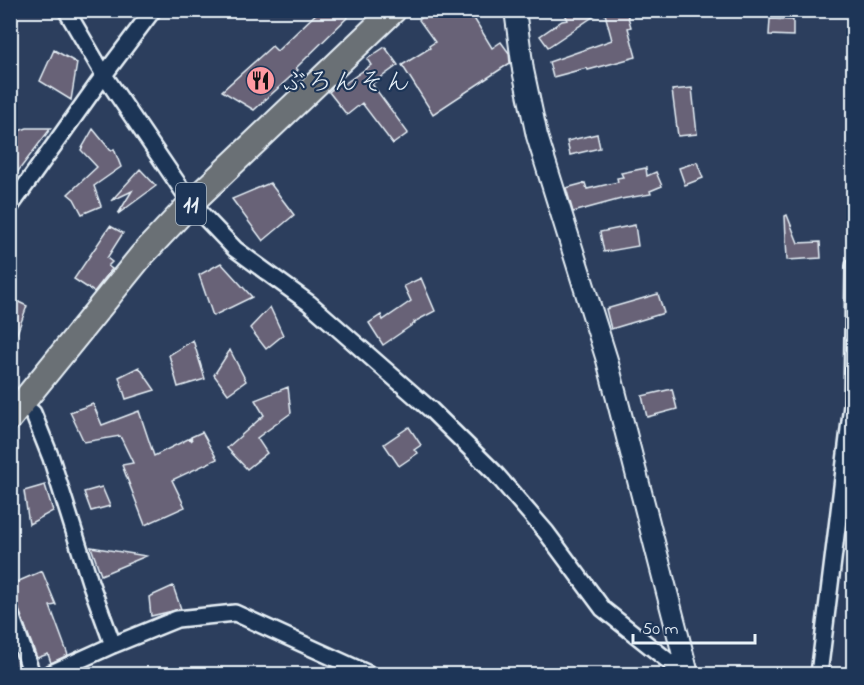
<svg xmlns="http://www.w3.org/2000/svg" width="864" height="685" viewBox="0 0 864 685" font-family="'Indie Flower','Klee One',sans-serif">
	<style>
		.building { fill: #676277; stroke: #e8f1f8; stroke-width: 1.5 }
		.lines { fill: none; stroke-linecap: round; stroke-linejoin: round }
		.minor-casing { stroke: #e8f1f8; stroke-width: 20 }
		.tertiary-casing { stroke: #e8f1f8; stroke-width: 24 }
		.primary-casing { stroke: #e8f1f8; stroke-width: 28 }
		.minor { stroke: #1d3557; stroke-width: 15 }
		.tertiary { stroke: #1d3557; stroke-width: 20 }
		.primary { stroke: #6b6f75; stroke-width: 24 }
		.labels { text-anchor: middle; stroke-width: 4.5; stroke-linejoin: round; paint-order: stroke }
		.shield { fill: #1d3557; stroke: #abb9c8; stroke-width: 1.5 }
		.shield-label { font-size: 24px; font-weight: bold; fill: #e8f1f8 }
		.poi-label { font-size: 26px; fill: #e8f1f8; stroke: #1d3557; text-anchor: start }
	</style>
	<rect width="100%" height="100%" fill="#2c3e5d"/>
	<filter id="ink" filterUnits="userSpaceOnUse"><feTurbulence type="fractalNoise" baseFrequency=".0167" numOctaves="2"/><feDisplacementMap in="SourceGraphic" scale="12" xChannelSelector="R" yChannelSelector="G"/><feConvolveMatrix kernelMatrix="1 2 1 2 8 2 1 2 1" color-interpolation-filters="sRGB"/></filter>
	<g filter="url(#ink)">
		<path class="building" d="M320 10H355L296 68 298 70 254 110 222 91 272 46 277 51Z
			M431 10H469L492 48 501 42 509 53 510 63 433 114 402 65 430 48 429 46 435 42 419 20Z
			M563 10H603L548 47 540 36 562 21 568 20Z
			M604 10H626L631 27 628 28 636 57 588 70 587 68 553 77 549 62 612 40Z
			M770 19 793 20V36L769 35Z
			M385 47 398 65 372 84 408 133 393 144 362 103 347 115 329 92 342 81 344 84 371 65 367 59Z
			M54 50 77 63 71 100 40 81Z
			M692 88 697 134 678 136 672 90Z
			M27 128H51L16 174 10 157V134Z
			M93 129 111 151 114 149 121 167 94 186 101 206 82 214 74 199 68 194 97 167 81 150Z
			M597 134 600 148 570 155 567 141Z
			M697 162 703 178 685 185 679 168Z
			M646 168 647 176 656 172 662 186 650 191 651 194 621 199 573 212 566 188 585 183 587 189 618 182 617 178 623 177 621 173Z
			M140 169 156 186 118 214 132 191 111 201Z
			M270 183 294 215 263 241 232 199Z
			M787 215 798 243 820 242 821 258 787 260 785 216Z
			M635 225 638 246 604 252 600 232Z
			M110 226 123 233 107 258 112 262 108 266 112 269 94 292 74 279Z
			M221 263 252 297 213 316 199 275Z
			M421 278 435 311 414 322 415 323 383 345 369 323 381 315 383 320 411 301 404 286Z
			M658 294 664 313 611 329 606 309Z
			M10 298 27 306 12 347H10Z
			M270 307 283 335 266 349 250 328Z
			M193 340 205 379 178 387 169 355Z
			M230 350 246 381 228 394 214 375Z
			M139 367 155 390 126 399 119 377Z
			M288 387 291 413 257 438 267 453 247 469 227 448 264 415 255 400Z
			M672 389 677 409 647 417 642 396Z
			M93 404 102 425 139 411 154 456 190 438 192 441 191 437 202 432 217 459 172 480 185 507 145 525 122 465 133 463 120 436 84 442 70 412Z
			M409 427 421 445 414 450 418 453 399 466 384 444Z
			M45 485 53 511 29 524 24 491Z
			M102 487 110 506 91 511 84 492Z
			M91 547 146 556 101 575Z
			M42 571 56 605 50 606 68 655 51 663 48 654 37 658 17 605 12 584Z
			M173 586 181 609 151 616 149 597Z"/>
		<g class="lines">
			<defs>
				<path id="minor" d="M66 10 104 75 191 203 235 249 309 303 431 410 494 472 546 532 603 609 676 667 687 672
					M10 207 104 75 153 10
					M22 404 33 413 51 458 90 582 113 645
					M10 612 32 674
					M49 674 113 645 177 619 235 613 369 674
					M819 674 852 405 854 266"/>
				<path id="tertiary" d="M515 10 523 70 537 136 607 360 688 674"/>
				<path id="primary" d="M10 418 142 255 191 203 394 10"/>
			</defs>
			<use href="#minor" class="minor-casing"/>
			<use href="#tertiary" class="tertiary-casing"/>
			<use href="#primary" class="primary-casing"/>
			<use href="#minor" class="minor"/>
			<use href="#tertiary" class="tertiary"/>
			<use href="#primary" class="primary"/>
		</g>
	</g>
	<defs>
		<symbol id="restaurant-disc" viewBox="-11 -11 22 22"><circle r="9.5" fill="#ff9aa2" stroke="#1d3557"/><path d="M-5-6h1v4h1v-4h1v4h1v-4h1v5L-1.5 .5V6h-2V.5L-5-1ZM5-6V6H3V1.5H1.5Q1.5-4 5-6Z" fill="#111"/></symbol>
	</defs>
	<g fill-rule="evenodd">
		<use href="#restaurant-disc" x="244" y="64" width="33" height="33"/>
	</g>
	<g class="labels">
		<rect class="shield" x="176" y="183" width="30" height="42" rx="4.5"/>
		<g class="shield-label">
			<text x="191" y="212">11</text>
		</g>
		<g class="poi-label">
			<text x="281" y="90">ぶろんそん</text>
		</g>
	</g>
	<rect width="864" height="685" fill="none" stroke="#1d3557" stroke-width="36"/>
	<rect x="18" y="18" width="828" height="649" fill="none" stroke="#e8f1f8" stroke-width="2" filter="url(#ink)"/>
	<path d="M633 634v9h122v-9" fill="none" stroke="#e8f1f8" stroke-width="3"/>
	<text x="642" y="634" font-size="18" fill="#e8f1f8" stroke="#1d3557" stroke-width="4.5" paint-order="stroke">50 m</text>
</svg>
